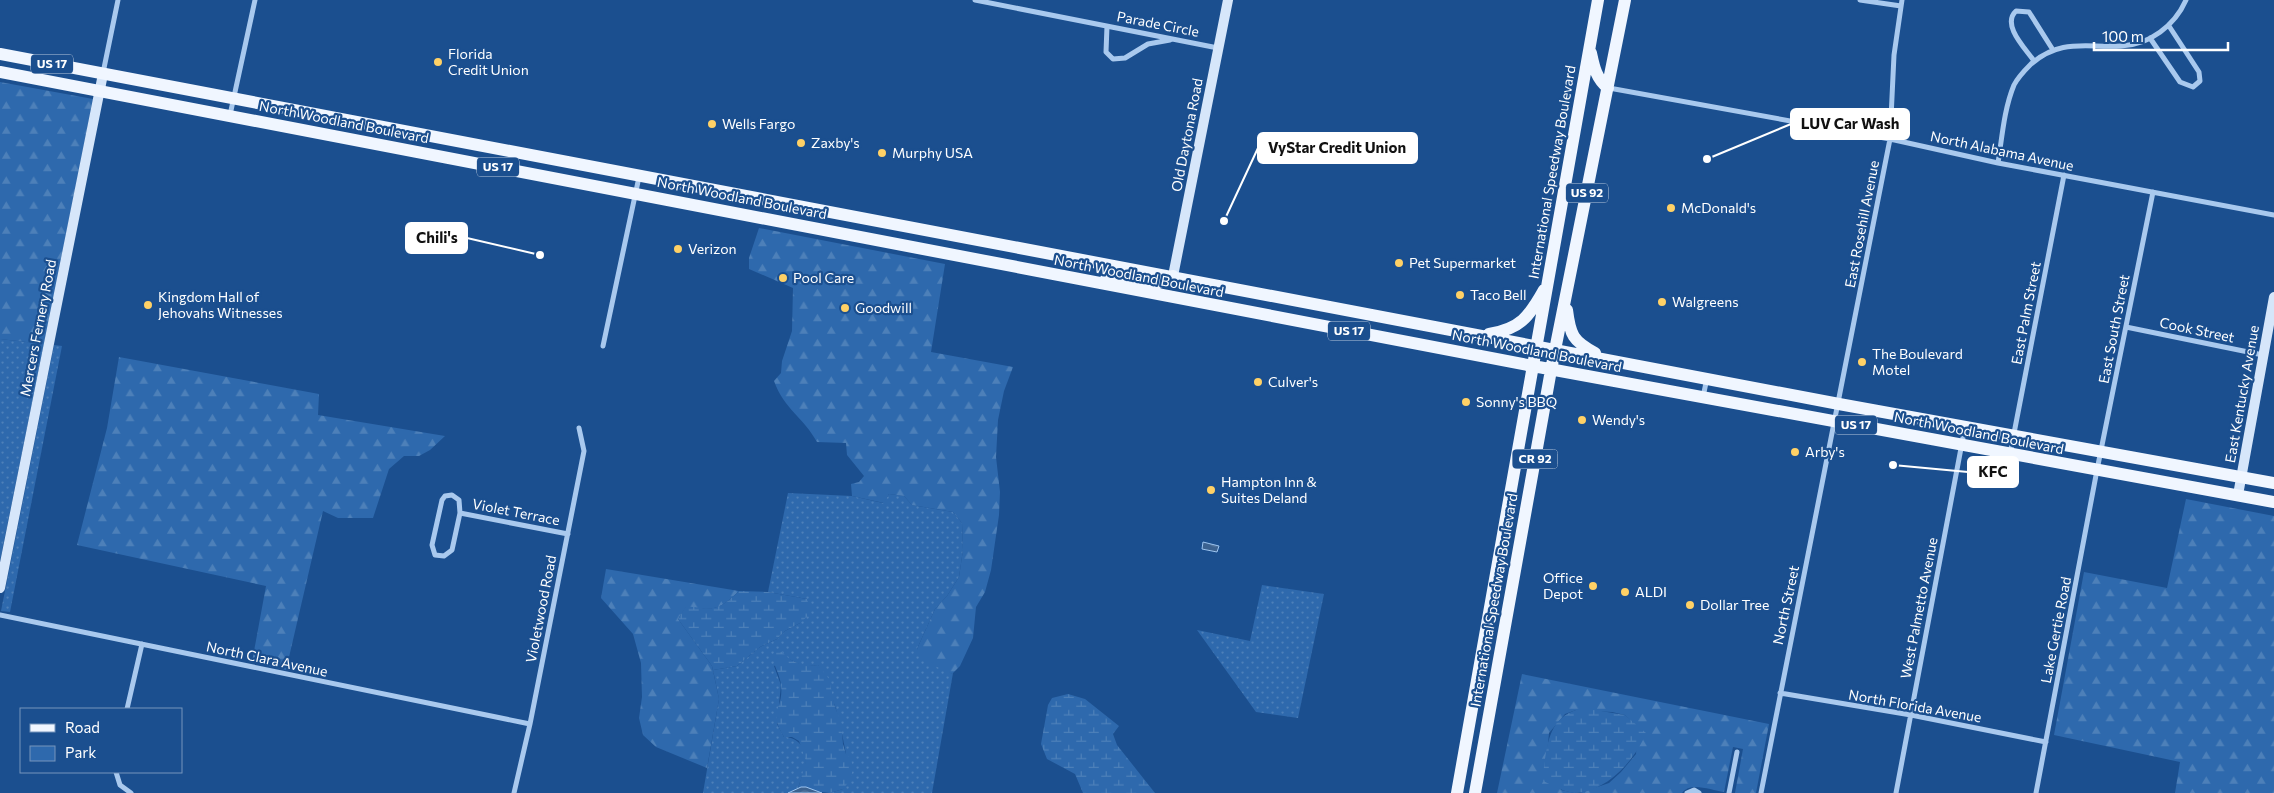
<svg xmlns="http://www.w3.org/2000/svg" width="2274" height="793" viewBox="0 0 2274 793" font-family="Commissioner,sans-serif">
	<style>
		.green { fill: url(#green-dots) }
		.forest { fill: url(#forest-firs) }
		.wetland { fill: url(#wetland-marsh) }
		.water { fill: url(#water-waves); stroke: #9cc4f0 }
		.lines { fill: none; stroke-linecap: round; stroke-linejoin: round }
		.street { stroke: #a9c9ee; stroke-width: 5 }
		.secondary { stroke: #d6e6fa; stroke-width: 10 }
		.primary { stroke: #f0f6ff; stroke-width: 12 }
		.poi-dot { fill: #ffd166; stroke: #1b4f8f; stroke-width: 2 }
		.labels { text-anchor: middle; stroke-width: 4.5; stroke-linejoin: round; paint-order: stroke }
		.shield { fill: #1b4f8f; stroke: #bbcadd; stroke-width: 1 }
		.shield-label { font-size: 12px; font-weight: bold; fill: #fff }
		.street-label { font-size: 14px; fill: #fff; stroke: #1b4f8f }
		.poi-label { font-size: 14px; fill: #fff; stroke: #1b4f8f; text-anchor: start }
		.leader { fill: none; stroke: #fff; stroke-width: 2 }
		.callout-dot { fill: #fff; stroke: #1b4f8f; stroke-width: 2 }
		.callout { fill: #fff; stroke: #fff; stroke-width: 2 }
		.callout-label { font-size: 15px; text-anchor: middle; font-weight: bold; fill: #111 }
	</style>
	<defs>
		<pattern id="green-dots" width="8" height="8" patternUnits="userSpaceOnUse" patternTransform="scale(1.25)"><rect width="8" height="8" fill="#2e69ad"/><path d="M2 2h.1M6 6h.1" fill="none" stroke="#4d80b9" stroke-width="1.8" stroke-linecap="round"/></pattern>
		<pattern id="forest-firs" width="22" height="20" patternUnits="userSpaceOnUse" patternTransform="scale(1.25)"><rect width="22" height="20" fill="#2e69ad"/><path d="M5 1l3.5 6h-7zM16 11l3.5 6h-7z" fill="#4d80b9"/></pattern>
		<pattern id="wetland-marsh" width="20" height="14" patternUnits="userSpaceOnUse" patternTransform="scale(1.25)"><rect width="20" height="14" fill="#2e69ad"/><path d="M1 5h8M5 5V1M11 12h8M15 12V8" fill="none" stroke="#4d80b9"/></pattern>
		<pattern id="water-waves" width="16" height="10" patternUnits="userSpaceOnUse" patternTransform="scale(1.25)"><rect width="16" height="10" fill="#3c6290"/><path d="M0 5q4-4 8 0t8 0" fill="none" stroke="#597aa1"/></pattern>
	</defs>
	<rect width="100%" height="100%" fill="#1b4f8f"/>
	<path class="green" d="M0 339 44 344 0 561Z
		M54 345 62 346 10 612 1 611Z
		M788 493 852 496 883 503 889 494 904 496 912 505 953 512 962 523 963 550 959 577 947 596 935 609 917 649 952 674 953 673 932 793H830L843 789C844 778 848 764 846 754 840 721 834 695 818 665L803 666 789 659 774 666 781 685 777 724 784 737C797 737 806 747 806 761 806 769 800 780 798 789L788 793H703L719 699 713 670 737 666 760 647 777 639 785 631 800 623 807 599 768 592Z
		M1262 585 1324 594 1298 718 1256 712 1197 630 1250 641Z"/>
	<path class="forest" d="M0 82 93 99 44 344 0 339Z
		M759 228 945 264 931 352 1013 367 1004 391 998 420 996 457 1000 492 999 515 991 570 985 592 976 607 973 638 960 666 952 674 922 660 917 649 935 609 947 596 959 577 963 550 962 523 953 512 912 505 904 496 889 494 884 503 852 496 851 484 859 482 864 476 847 455 846 443 817 442C804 418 784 409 774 381L781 373 782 361 792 331 793 288 749 269V258Z
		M119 357 319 394 318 415 445 436 430 450 419 456H404L389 469 373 518H338L323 511 286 670 252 662 266 586 77 545 107 428Z
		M2186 499 2274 516V793H2175L2180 762 2054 735 2084 572 2167 588Z
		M606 569 739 591C718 611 715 610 686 607L678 619 712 666 719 699 707 768 656 747 643 735 639 718 642 697 641 663 633 634 601 598Z
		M1522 674 1769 724 1756 793H1735L1743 749 1733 747 1724 792C1711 790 1690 781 1682 793H1580L1609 783 1621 772 1636 754 1638 727 1625 715 1612 712 1576 710 1565 714 1549 733 1547 754 1561 790 1575 793H1497Z"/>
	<path class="wetland" d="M739 591 768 592 807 599 811 613 800 623 785 631 777 639 760 647 737 666 713 670 712 666 678 619 686 606C715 610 718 611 739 591Z
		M775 652H782C793 664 803 666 818 665L829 679 835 707 841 722 843 744 846 754 851 759 853 769 850 780 843 789 830 793 798 789 806 761 799 741 792 737H784C767 710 784 710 781 685 780 675 774 666 772 656Z
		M1068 694 1085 699 1119 726 1113 734 1117 745 1155 793H1083L1075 774 1047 759 1041 744 1048 705 1052 698Z
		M1576 710H1595L1625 715 1646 733C1636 759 1606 793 1574 793 1562 791 1552 786 1542 780 1547 753 1545 720 1576 710Z"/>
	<path class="water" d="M1203 542 1219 546 1217 552 1202 549Z
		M801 787H806L822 793H788Z"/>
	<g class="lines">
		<path class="street" d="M975 0 1218 48
			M1860 0 1901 6
			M1107 26 1106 52 1113 59 1125 58 1148 44 1170 40
			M2150 38 2180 82 2193 87 2200 81 2199 72 2169 26
			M2034 61C2026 49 2001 25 2016 11L2029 12 2053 50
			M103 73 118 0
			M1609 88 1890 139 1998 163 2274 215
			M230 115 255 0
			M1998 163C2002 138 2004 109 2014 85 2018 77 2025 70 2031 64 2061 38 2086 48 2121 46 2150 45 2175 25 2186 0
			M2126 327 2263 355
			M603 346 639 177
			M1703 397 1707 378
			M2010 454 2064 175
			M460 513 452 550 444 556 435 555 432 545 442 500 445 496 452 495 459 500 460 513 568 534
			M0 615 530 724
			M1780 693 1911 715 2046 742
			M127 709 142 644
			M116 772 120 785 131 793
			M514 793 530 724 584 451 579 428
			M1687 793 1694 790 1699 793
			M1729 793 1737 752
			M1761 793 1890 139 1894 55 1902 0
			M1896 793 1965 427
			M2036 793 2097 470 2153 192"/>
		<path class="secondary" d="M1173 276 1228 0
			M2238 495 2274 297
			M0 588 103 74"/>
		<path class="primary" d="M1591 53C1594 67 1596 78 1608 88
			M0 54 1839 404 2274 483
			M0 72 1533 366 2274 502
			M1106 279C1131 278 1152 292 1173 276
			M1567 310C1570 335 1573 341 1595 353
			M1489 334C1520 329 1529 317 1544 290
			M1457 793 1598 0
			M1475 793 1551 370 1625 0"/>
	</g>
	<g class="poi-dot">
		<circle cx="438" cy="62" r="5"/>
		<circle cx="712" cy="124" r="5"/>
		<circle cx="801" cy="143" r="5"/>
		<circle cx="882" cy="153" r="5"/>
		<circle cx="1671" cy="208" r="5"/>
		<circle cx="678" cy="249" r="5"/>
		<circle cx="1399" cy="263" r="5"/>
		<circle cx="783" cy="278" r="5"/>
		<circle cx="1460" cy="295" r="5"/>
		<circle cx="1662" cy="302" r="5"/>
		<circle cx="148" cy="305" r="5"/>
		<circle cx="845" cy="308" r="5"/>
		<circle cx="1862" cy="362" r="5"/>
		<circle cx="1258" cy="382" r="5"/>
		<circle cx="1466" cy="402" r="5"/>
		<circle cx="1582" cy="420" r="5"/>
		<circle cx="1795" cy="452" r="5"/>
		<circle cx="1211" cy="490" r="5"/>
		<circle cx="1593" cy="586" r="5"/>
		<circle cx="1625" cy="592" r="5"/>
		<circle cx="1690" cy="605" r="5"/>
	</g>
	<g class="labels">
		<g class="shield">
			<rect x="31" y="54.5" width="42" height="19" rx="4"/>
			<rect x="477" y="157.5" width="42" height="19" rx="4"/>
			<rect x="1566" y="183.5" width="42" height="19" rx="4"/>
			<rect x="1328" y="321.5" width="42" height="19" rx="4"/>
			<rect x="1835" y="415.5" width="42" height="19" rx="4"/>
			<rect x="1512.5" y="449.5" width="45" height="19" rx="4"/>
		</g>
		<g class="shield-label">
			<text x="52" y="68">US 17</text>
			<text x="498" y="171">US 17</text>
			<text x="1587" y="197">US 92</text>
			<text x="1349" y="335">US 17</text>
			<text x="1856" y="429">US 17</text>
			<text x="1535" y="463">CR 92</text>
		</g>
		<g class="street-label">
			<text transform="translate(1158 24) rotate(11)" y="5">Parade Circle</text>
			<text transform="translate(344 122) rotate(11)" y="5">North Woodland Boulevard</text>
			<text transform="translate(1187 135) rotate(-79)" y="5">Old Daytona Road</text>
			<text transform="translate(2002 151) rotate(12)" y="5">North Alabama Avenue</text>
			<text transform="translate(1552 172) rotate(-80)" y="5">International Speedway Boulevard</text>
			<text transform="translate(742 198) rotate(11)" y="5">North Woodland Boulevard</text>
			<text transform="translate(1862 224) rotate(-79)" y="5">East Rosehill Avenue</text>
			<text transform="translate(1139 276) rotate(11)" y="5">North Woodland Boulevard</text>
			<text transform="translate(2026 313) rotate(-79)" y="5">East Palm Street</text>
			<text transform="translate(38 328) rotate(-79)" y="5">Mercers Fernery Road</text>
			<text transform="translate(2114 329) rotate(-79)" y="5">East South Street</text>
			<text transform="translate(2197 330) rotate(12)" y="5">Cook Street</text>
			<text transform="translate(1537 351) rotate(11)" y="5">North Woodland Boulevard</text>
			<text transform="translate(2242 394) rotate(-80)" y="5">East Kentucky Avenue</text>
			<text transform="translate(1979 433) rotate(11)" y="5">North Woodland Boulevard</text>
			<text transform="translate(516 512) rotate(11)" y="5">Violet Terrace</text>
			<text transform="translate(1494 600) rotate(-80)" y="5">International Speedway Boulevard</text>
			<text transform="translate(1786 605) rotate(-78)" y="5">North Street</text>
			<text transform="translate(1919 608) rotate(-79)" y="5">West Palmetto Avenue</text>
			<text transform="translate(541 609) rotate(-79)" y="5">Violetwood Road</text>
			<text transform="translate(2056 630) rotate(-79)" y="5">Lake Gertie Road</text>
			<text transform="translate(267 659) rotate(12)" y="5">North Clara Avenue</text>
			<text transform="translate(1915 706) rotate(10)" y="5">North Florida Avenue</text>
		</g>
		<g class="poi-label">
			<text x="448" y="59">Florida<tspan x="448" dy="16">Credit Union</tspan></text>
			<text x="722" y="129">Wells Fargo</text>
			<text x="811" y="148">Zaxby's</text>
			<text x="892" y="158">Murphy USA</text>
			<text x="1681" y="213">McDonald's</text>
			<text x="688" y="254">Verizon</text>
			<text x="1409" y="268">Pet Supermarket</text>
			<text x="793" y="283">Pool Care</text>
			<text x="1470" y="300">Taco Bell</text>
			<text x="158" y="302">Kingdom Hall of<tspan x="158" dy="16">Jehovahs Witnesses</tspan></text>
			<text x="1672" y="307">Walgreens</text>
			<text x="855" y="313">Goodwill</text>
			<text x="1872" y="359">The Boulevard<tspan x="1872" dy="16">Motel</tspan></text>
			<text x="1268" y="387">Culver's</text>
			<text x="1476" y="407">Sonny's BBQ</text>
			<text x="1592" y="425">Wendy's</text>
			<text x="1805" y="457">Arby's</text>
			<text x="1221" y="487">Hampton Inn &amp;<tspan x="1221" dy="16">Suites Deland</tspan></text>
			<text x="1583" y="583" text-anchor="end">Office<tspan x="1583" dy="16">Depot</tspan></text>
			<text x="1635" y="597">ALDI</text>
			<text x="1700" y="610">Dollar Tree</text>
		</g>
	</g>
	<path class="leader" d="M1707 159L1791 124M1224 221L1258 148M540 255L467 238M1893 465L1968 472"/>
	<g class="callout-dot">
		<circle cx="1707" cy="159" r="5"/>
		<circle cx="1224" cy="221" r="5"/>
		<circle cx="540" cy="255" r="5"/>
		<circle cx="1893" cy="465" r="5"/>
	</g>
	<g class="callout">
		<rect x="1791" y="109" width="118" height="30" rx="5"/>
		<rect x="1258" y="133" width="159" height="30" rx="5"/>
		<rect x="406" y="223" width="61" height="30" rx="5"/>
		<rect x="1968" y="457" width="50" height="30" rx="5"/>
	</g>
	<g class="callout-label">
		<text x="1850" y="129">LUV Car Wash</text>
		<text x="1337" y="153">VyStar Credit Union</text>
		<text x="437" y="243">Chili's</text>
		<text x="1993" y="477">KFC</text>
	</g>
	<rect x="20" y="708" width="162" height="65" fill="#1b4f8f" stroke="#7695bc"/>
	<rect x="30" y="724" width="25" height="8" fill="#f0f6ff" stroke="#7695bc"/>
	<text x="65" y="733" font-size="15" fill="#ffffff">Road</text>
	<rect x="30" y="746" width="25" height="15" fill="#2e69ad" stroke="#7695bc"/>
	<text x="65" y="758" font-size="15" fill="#ffffff">Park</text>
	<path d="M2094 42v8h134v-8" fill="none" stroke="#ffffff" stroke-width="2.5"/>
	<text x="2102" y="42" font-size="15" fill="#ffffff" stroke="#1b4f8f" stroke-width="4" paint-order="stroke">100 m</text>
</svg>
